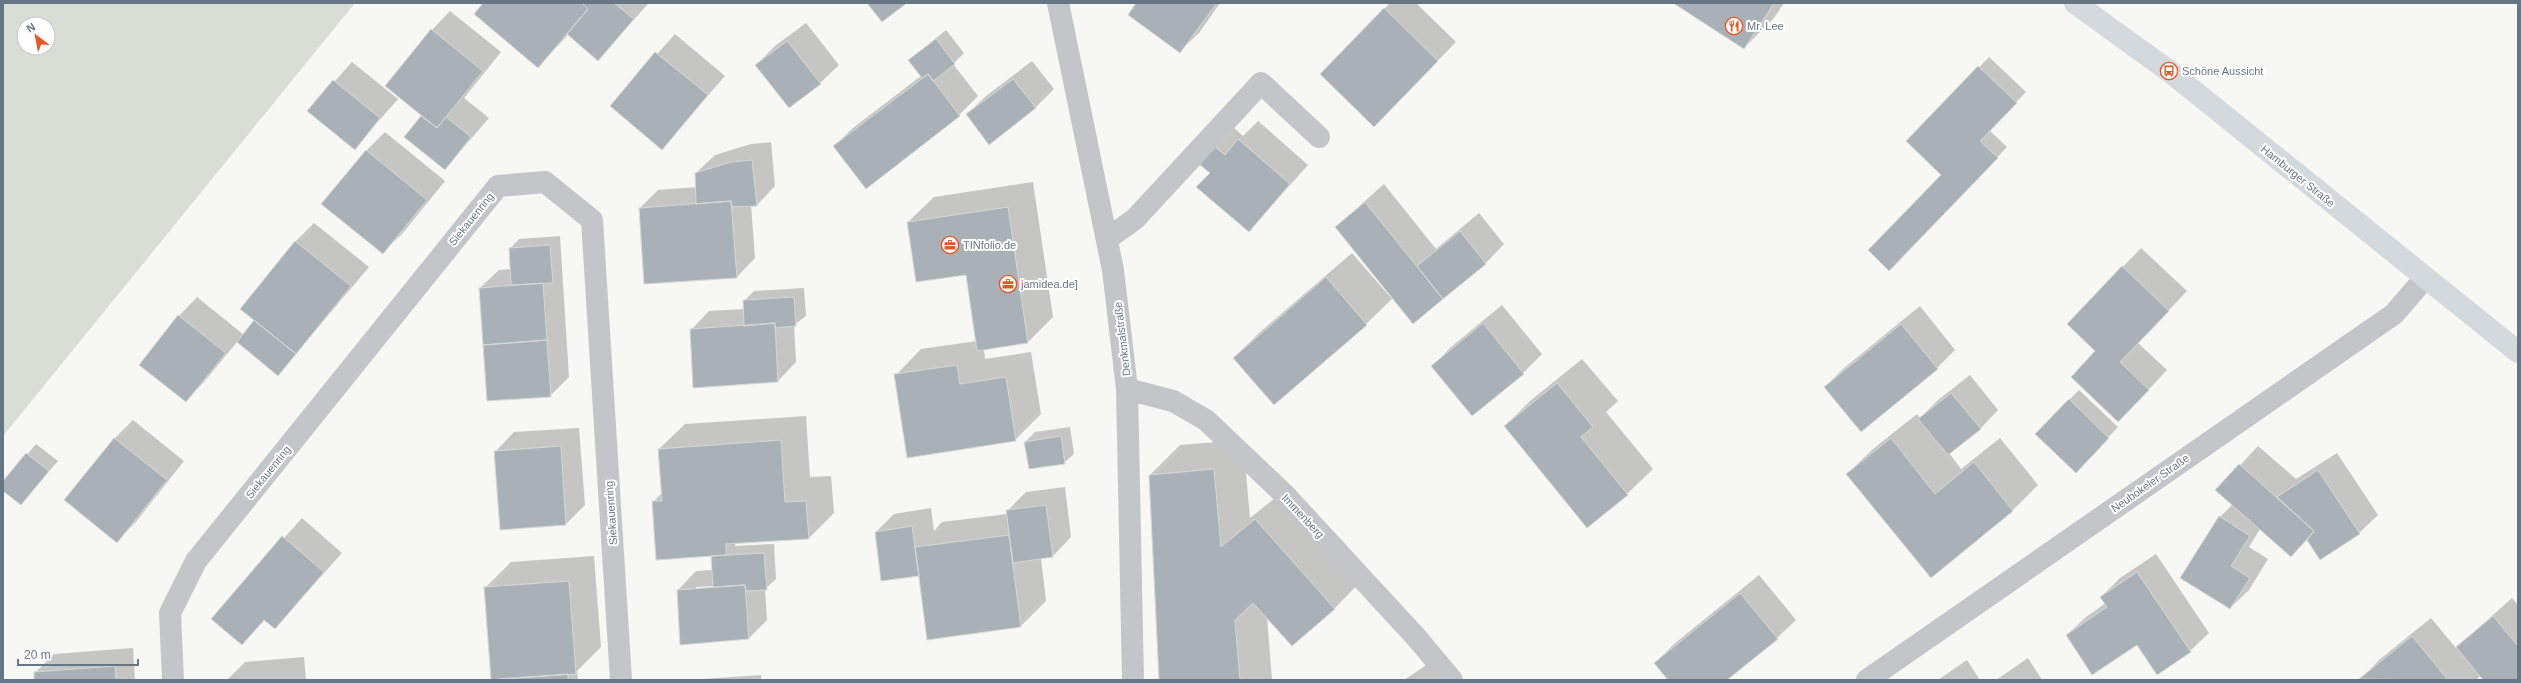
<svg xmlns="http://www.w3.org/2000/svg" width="2521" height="683" viewBox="0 0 2521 683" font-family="Helvetica,sans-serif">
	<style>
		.green { fill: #d8ded5; fill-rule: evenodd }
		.shadow { fill: #0003; fill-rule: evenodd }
		.building { fill: #a9b1b7; stroke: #d8d9d6 }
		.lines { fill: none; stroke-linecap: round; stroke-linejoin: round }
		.lane { stroke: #c2c6c9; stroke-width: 22 }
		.street { stroke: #c2c6c9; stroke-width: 22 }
		.secondary { stroke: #d4d9dd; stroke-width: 22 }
		.labels { text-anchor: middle; stroke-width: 4; stroke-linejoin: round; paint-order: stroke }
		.poi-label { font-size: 11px; fill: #667685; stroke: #fff; text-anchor: start }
		.street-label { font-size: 11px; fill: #667685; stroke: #fff }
	</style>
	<rect width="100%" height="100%" fill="#f7f7f4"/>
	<path class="green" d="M3 3H355L3 436ZM24 24H48V48H24Z"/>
	<path class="shadow" d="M484 3H649L598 59 569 34 538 67Z
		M1138 3H1220L1199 33 1180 51Z
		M1390 3H1416L1456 42 1393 107 1321 74Z
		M1675 3H1784L1774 18 1744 48Z
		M450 11 501 52 464 98 489 118 445 169 405 136 422 115 432 30Z
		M806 23 839 65 820 83 756 65 775 46Z
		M946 30 964 53 953 64 978 96 959 115 866 187 834 146 853 128 921 76 909 60Z
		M675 34 725 76 662 148 611 106Z
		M1989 57 2026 92 1989 130 2007 147 1899 260 1943 175 1908 141Z
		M1032 61 1054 89 1035 108 967 114 986 96Z
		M352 62 398 99 354 149 308 111Z
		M1258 121 1308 165 1249 231 1211 173 1201 164 1234 128 1243 136Z
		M385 132 445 181 402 234 383 252 366 151Z
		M771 142 775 186 757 205H751L755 258 737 277 640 208 658 190 697 187 696 173 715 155 751 144Z
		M1033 182 1053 317 1028 342 984 349 985 359 1031 352 1041 414 1015 440 896 375 921 349 977 341 966 274 908 222 934 197Z
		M1384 184 1436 249 1479 213 1504 244 1486 263 1413 322 1336 227Z
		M314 223 369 267 278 375 237 342 204 382 186 401 179 316 197 297 244 335 255 320 241 309 296 241Z
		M560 236 569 377 550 396 480 288 499 270 511 269 510 249 519 239Z
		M2141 248 2187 291 2138 343 2167 370 2137 402 2097 350 2068 324Z
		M1352 253 1392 299 1366 324 1274 404 1234 358 1260 332Z
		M804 288 806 316 794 325 796 362 778 381 691 330 709 311 744 309V301L754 291Z
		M1502 305 1542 354 1523 373 1472 414 1433 366 1451 347Z
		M1920 306 1955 350 1937 368 1825 387 1844 368Z
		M1582 359 1618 401 1606 412 1653 469 1627 494 1587 527 1505 426 1530 401Z
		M1970 375 1998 410 1980 429 1949 453 1961 469 2000 438 2038 485 2013 510 1931 577 1847 474 1873 449 1917 414 1920 418 1938 400Z
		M2079 390 2118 427 2085 462 2069 400Z
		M806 416 810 477 831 476 834 513 809 538 738 542 734 546 774 544 776 579 765 589 767 620 749 638 678 590 696 571 713 570 712 555 653 502 662 493 659 449 685 424ZM714 586V588L696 589V587Z
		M133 420 184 461 135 523 117 541 114 439Z
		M1070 427 1074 454 1064 463 1025 442 1035 432Z
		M579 428 585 505 566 524 501 528 496 451 514 432Z
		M1243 440 1250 518 1285 490 1364 578 1335 608 1292 645 1267 616 1272 680H1160L1150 475 1180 445Z
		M36 444 58 461 21 504 3 490V483Z
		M2258 446 2296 479 2337 453 2378 515 2359 533 2308 539 2291 556 2260 529 2249 547 2268 559 2249 590 2230 608 2220 517 2233 504 2217 490Z
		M1065 487 1071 537 1053 556 1041 558 1046 601 1021 626 928 638 920 573 876 532 894 514 931 508 934 531 942 522 1007 514V511L1026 492Z
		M302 518 342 553 275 628 265 620 242 644 212 619Z
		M2156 554 2209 633 2190 651 2158 673 2138 643 2067 635 2086 617 2106 603 2101 597 2120 578Z
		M594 556 601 647 577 671 578 680H499L485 588 511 562Z
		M1759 575 1796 620 1777 638 1726 680H1669L1655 663 1674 644Z
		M2512 598 2518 605V680H2484L2481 675 2476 680 2361 679 2379 660 2431 618 2456 648Z
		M133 648 135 680H35V673L54 654Z
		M304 657 306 680H227L245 662Z
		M1437 658 1452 680H1404Z
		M2028 658 2042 680H1996Z
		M1967 660 1980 680H1938Z
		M761 675V680H702V679Z"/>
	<path class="building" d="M483 3H582L588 9 538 68 474 14Z
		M582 3H614L634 19 598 61 567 34 588 9Z
		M867 3H907L882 22Z
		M1136 3H1217L1180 53 1128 15Z
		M1673 3H1774L1744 49Z
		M1384 8 1438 61 1374 127 1320 74Z
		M431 29 483 71 437 128 385 86Z
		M936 39 955 64 933 81 928 74 922 78 908 60Z
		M787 41 821 84 789 108 755 65Z
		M655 52 708 95 662 150 610 106Z
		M1978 66 2017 103 1980 141 1998 158 1889 271 1868 250 1941 175 1906 141Z
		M928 74 960 116 866 189 833 146Z
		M1013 79 1036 108 989 145 966 114Z
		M333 80 380 118 355 150 307 111Z
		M421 116 437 128 446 117 471 137 445 170 404 137Z
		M1238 139 1290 184 1249 232 1196 187 1210 173 1199 164 1214 146 1225 155Z
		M366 150 427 200 383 254 321 204Z
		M752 160 757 206 732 207 731 201 696 204 695 173 731 162Z
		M731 201 737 278 644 284 639 208Z
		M1365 202 1443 299 1413 324 1335 227Z
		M1008 207 1028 343 977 351 966 275 916 282 907 222Z
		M1460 231 1486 264 1443 299 1417 266Z
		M295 241 351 286 296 354 240 309Z
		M550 245 553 283 511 285 509 248Z
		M2122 266 2169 311 2120 362 2149 390 2118 422 2071 377 2095 351 2067 324Z
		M1326 277 1367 325 1274 405 1233 358Z
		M543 283 547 340 483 345 479 288Z
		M794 297 796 326 775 328V323L744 326 743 300Z
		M178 315 226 353 186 402 139 365Z
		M254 320 296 354 278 376 237 342Z
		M775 323 778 382 693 388 690 329Z
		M1483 323 1524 374 1472 416 1431 366Z
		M1901 324 1938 369 1861 432 1824 387Z
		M547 340 551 397 487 401 483 345Z
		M957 365 960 384 1006 377 1016 441 907 458 894 374Z
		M1557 383 1593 427 1581 437 1628 495 1587 528 1504 426Z
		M1951 393 1981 429 1948 455 1918 419Z
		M2069 399 2109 438 2076 473 2035 434Z
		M1061 436 1065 464 1029 469 1024 442Z
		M114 438 167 480 117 543 64 500Z
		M1891 438 1935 494 1974 462 2013 511 1931 578 1846 474Z
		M781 440 785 502 806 501 809 539 726 544V555L656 560 652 501H662L658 449Z
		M561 446 566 525 500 530 494 451Z
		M26 453 49 471 21 505 3 491V481Z
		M2239 464 2314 531 2291 557 2215 490Z
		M1214 469 1221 547 1255 519 1335 609 1292 646 1253 603 1235 620 1240 680H1159L1149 475Z
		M2318 470 2360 534 2320 560 2307 540 2314 531 2277 497Z
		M1046 505 1053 557 1013 563 1006 510Z
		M2219 516 2250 536 2231 566 2250 578 2230 609 2180 578Z
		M912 526 919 576 881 581 875 532Z
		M1009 535 1021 627 927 640 915 547Z
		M282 536 324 572 275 629 264 620 242 645 211 619Z
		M764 553 767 590 746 591 745 585 713 587 711 556Z
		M2137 572 2191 652 2157 675 2137 645 2092 675 2066 635 2107 607 2100 597Z
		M569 581 576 674 491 680 484 587Z
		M745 585 749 639 680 645 677 590Z
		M1740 593 1778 639 1727 680H1668L1654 663Z
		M2493 616 2518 646V680H2483L2456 647Z
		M2412 636 2448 680 2359 679Z
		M115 666 116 680H34V672Z
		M568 674V680H498V679Z"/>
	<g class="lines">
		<path class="lane" d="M1107 239 1135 219 1261 83 1319 137"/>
		<path class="street" d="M1058 3 1113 270 1127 389 1133 680
			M1127 389 1173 401 1206 420 1285 495 1416 637 1452 680
			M173 680 170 613 196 561 498 186 545 182 592 220 621 680
			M1867 680 2394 314 2425 278"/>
		<path class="secondary" d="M2075 3 2169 71 2518 352"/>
	</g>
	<defs>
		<symbol id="restaurant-ring" viewBox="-11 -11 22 22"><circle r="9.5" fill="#fff" stroke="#e45827" stroke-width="1.5"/><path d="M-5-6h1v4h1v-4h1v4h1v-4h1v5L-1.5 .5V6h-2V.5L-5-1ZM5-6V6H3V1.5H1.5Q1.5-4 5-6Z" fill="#e45827"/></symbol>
		<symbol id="bus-ring" viewBox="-11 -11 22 22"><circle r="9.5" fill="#fff" stroke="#e45827" stroke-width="1.5"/><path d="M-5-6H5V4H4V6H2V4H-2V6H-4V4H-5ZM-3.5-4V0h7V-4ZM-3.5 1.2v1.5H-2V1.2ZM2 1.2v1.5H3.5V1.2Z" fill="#e45827"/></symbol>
		<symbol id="office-ring" viewBox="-11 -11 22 22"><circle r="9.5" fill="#fff" stroke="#e45827" stroke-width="1.5"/><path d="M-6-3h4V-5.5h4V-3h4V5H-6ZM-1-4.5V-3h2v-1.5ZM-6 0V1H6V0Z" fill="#e45827"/></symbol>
	</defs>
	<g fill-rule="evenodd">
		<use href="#restaurant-ring" x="1724" y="16" width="20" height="20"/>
		<use href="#bus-ring" x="2159" y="61" width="20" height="20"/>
		<use href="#office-ring" x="940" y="235" width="20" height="20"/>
		<use href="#office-ring" x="998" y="274" width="20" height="20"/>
	</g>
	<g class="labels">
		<g class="poi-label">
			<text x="1747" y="30">Mr. Lee</text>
			<text x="2182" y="75">Schöne Aussicht</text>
			<text x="963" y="249">TINfolio.de</text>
			<text x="1021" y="288">jamidea.de]</text>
		</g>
		<g class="street-label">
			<text transform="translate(2298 176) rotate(39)" y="4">Hamburger Straße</text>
			<text transform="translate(471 219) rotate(-51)" y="4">Siekauenring</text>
			<text transform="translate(1122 339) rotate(-97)" y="4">Denkmalstraße</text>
			<text transform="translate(268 472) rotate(-51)" y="4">Siekauenring</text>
			<text transform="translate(2150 483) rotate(-35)" y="4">Neubokeler Straße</text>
			<text transform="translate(611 513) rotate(-94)" y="4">Siekauenring</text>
			<text transform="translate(1303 516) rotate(47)" y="4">Immenberg</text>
		</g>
	</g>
	<rect width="2521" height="683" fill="none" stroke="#667685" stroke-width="8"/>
	<g transform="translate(36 36) rotate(328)"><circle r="19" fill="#ffffff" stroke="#c2c8ce"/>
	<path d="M0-3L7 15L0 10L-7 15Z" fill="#e45827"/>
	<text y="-6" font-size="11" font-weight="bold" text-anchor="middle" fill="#667685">N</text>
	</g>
	<path d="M18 659v6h120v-6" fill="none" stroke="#667685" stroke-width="2"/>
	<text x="24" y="659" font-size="12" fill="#667685" stroke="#ffffff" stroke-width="3" paint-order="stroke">20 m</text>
</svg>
